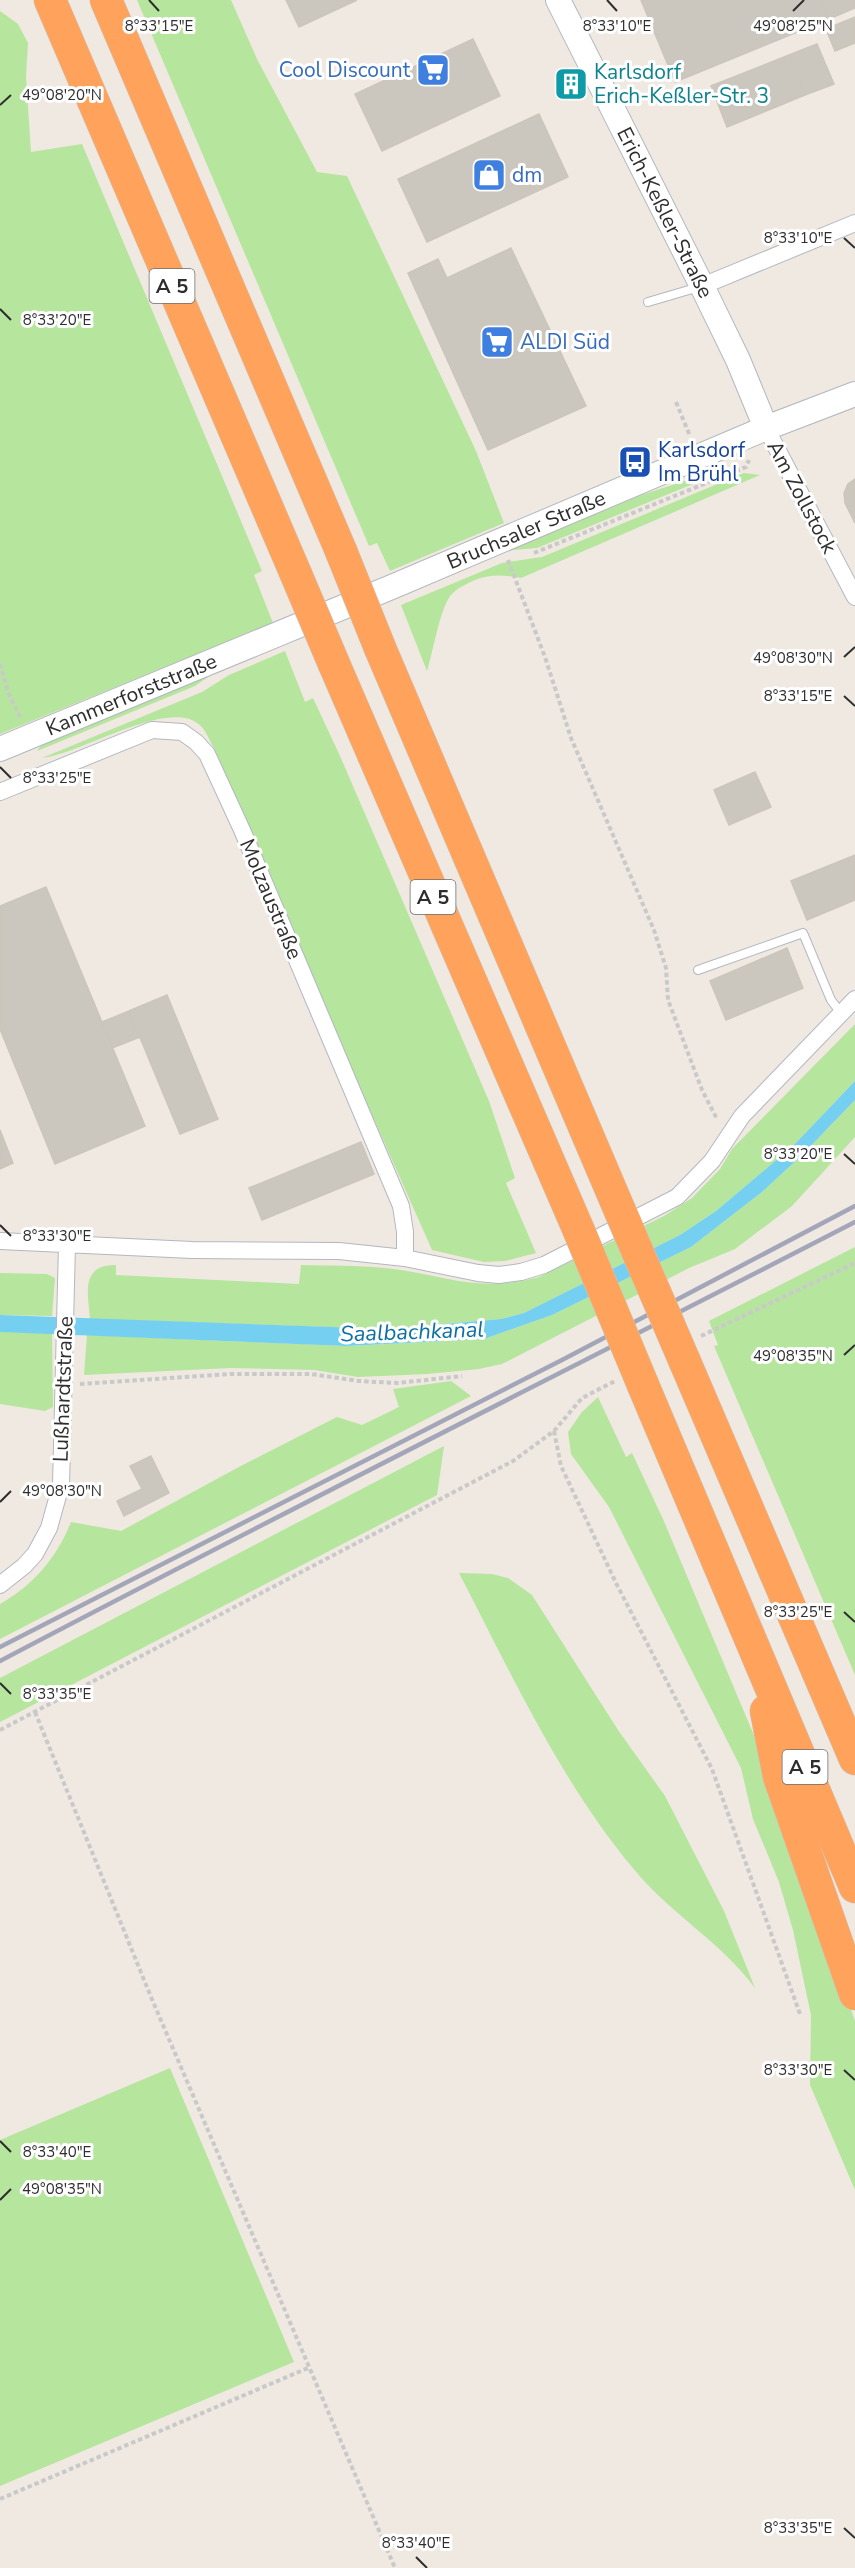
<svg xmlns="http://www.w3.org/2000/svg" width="855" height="2568" viewBox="0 0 855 2568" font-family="'Nunito Sans',sans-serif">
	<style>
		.green { fill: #b6e59e }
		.water { fill: #75cff0 }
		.building { fill: #cbc7bf; stroke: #cbc5ba; stroke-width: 1.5 }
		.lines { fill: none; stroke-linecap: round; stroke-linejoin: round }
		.lane-casing { stroke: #b4b7c1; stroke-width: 10 }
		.street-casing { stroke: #b4b7c1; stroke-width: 18 }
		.secondary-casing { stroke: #b4b7c1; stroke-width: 26 }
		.highway-casing { stroke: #c9c9c9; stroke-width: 33 }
		.path { stroke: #c9c9c9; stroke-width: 4; stroke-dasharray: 4.5 3; stroke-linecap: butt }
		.lane { stroke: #fff; stroke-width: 8 }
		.street { stroke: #fff; stroke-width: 16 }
		.secondary { stroke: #fff; stroke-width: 24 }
		.highway { stroke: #ffa35c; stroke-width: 32 }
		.rail { stroke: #a3a6b8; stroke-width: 4.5 }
		.highway-bridge-casing { stroke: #c9c9c9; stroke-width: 33; stroke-linecap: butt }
		.highway-bridge { stroke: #ffa35c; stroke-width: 32 }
		.ticks { fill: none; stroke: #2e2e2e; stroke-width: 2 }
		.labels { text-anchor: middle; stroke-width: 6; stroke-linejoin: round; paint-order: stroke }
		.shield { fill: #fff; stroke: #6d6d6d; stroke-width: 1.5 }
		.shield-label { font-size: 20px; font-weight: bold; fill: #2e2e2e }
		.shop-label { font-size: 21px; fill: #366cbe; stroke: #fff; text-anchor: start }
		.culture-label { font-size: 21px; fill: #0d838f; stroke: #fff; text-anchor: start }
		.street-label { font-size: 21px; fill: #2e2e2e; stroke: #fff }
		.transit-label { font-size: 21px; fill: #164399; stroke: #fff; text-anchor: start }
		.water-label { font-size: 22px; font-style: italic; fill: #0d6fa3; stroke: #fff }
		.ticks-label { font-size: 15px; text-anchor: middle; fill: #2e2e2e; stroke: #fff; stroke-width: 6; stroke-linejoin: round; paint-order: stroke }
	</style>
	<rect width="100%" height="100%" fill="#efe9e1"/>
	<path class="green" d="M137 0H231L257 59 317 172 347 176 476 451 504 523 390 571 377 543 369 546Z
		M0 11 18 24 28 43 26 77 31 152 82 144 262 571 254 575 273 623 0 734Z
		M744 473 760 475 521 578C505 575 490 574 475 580 466 584 457 588 451 595 440 608 433 652 427 671L401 605 502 563 542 557Z
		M697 477 698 480 693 484 537 548 502 551 632 498Z
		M285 651 305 702 313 698 340 756 489 1101 515 1178 506 1183 536 1253 505 1261 484 1262 432 1250 353 1072 215 750C210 742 205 727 197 723 164 700 81 754 42 758L202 692 229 675Z
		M214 673 195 686 37 751 41 745Z
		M855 1024V1081L793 1146 716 1211 680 1235 524 1313 501 1319 389 1329 90 1319C88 1293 80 1265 116 1265V1275L299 1284 301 1265C329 1266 357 1265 384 1268 445 1274 474 1294 539 1277L664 1216 692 1198 720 1169 732 1149Z
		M855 1100V1137L792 1206 735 1249 689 1268 502 1364 479 1369 427 1374 358 1377 314 1370 231 1368 84 1375 87 1335 346 1346 484 1339 552 1315 691 1247 762 1192 801 1156Z
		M855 1247V1675L714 1346 718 1345 709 1321Z
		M0 1273 47 1274 55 1278 52 1316 0 1315Z
		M0 1332 52 1333 53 1407 45 1411 0 1404Z
		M451 1381 471 1396 0 1639V1604C34 1585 57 1557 71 1522L121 1531 237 1468 337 1417 362 1425 399 1407 393 1389Z
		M598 1397 626 1457 632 1453 663 1519 761 1752 855 2021V2190L810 2085 811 2015 793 1930 779 1882 753 1819 741 1768 609 1507 571 1454 568 1432 582 1412Z
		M444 1446 437 1495 0 1722V1678Z
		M459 1573 492 1574 508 1578 532 1595 618 1730 665 1796 724 1911 755 1988C721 1942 668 1912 632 1867 559 1779 511 1673 459 1573Z
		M170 2068 294 2362 0 2486V2140Z"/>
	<path class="water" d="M855 1081V1100L801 1156 762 1192 691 1247 552 1315 484 1339 346 1346 0 1332V1315L389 1329 501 1319 524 1313 680 1235 716 1211 793 1146Z"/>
	<path class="building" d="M286 0H357L299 27Z
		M641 0H821L829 19 675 82Z
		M821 0H855V8L829 19Z
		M855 17V43L835 51 826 29Z
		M473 39 500 96 382 151 355 94Z
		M817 44 834 84 805 95 789 55Z
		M789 55 805 95 727 127 711 86Z
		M539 114 568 177 427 242 398 179Z
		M511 248 586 406 488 450 408 273 438 259 447 278Z
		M855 479V523L845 503 844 493 848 484Z
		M755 772 771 807 729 825 714 790Z
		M855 855V900L807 920 791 881Z
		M46 887 145 1126 55 1164 0 1029V906Z
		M787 948 803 988 726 1020 710 981Z
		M167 995 218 1119 180 1134 129 1011Z
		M129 1011 140 1037 112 1048 102 1022Z
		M0 1130 13 1163 0 1169Z
		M361 1142 374 1174 262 1220 249 1188Z
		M151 1456 169 1493 124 1516 117 1501 142 1489 130 1466Z"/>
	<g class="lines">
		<defs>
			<path id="lane" d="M648 302 699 287
				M698 970 803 933 831 1000 841 1013"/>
			<path id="street" d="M702 286 855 223
				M766 428 855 597
				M0 792 152 730 182 732 196 742 207 754 242 830 401 1206 405 1232V1258
				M0 1241 192 1250 339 1251 405 1258 478 1273 499 1275 521 1272 544 1265 677 1197 712 1161 742 1116 855 999
				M0 1585 24 1566 35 1554 49 1528 61 1485 67 1244"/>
			<g id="secondary">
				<path id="s1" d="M558 0 702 286 738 360 766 428"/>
				<path id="s2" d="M0 749 394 586 766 428 855 394"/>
			</g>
			<path id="highway" d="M50 0 295 572
				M106 0 341 551
				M380 648 620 1211
				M334 664 579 1231
				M685 1362 855 1759
				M643 1385 855 1887
				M766 1711 779 1777 855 1994"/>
		</defs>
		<use href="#lane" class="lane-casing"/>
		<use href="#street" class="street-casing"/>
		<use href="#secondary" class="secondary-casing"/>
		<use href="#highway" class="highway-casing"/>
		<path class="path" d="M676 402 690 436
			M534 553 746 467 749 460
			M508 560 545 657 571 738 654 930 666 968 668 1000 702 1090 717 1119
			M0 664 8 692 20 717
			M701 1336 855 1263
			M80 1384 230 1374H311L359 1381 398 1383 462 1376
			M554 1431 561 1466 616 1583 712 1769 800 2014
			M35 1712 151 1997 395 2568
			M0 1730 513 1461 554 1431 582 1398 615 1381
			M0 2499 308 2368"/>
		<use href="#lane" class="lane"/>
		<use href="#street" class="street"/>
		<use href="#secondary" class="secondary"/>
		<use href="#highway" class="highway"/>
		<path class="rail" d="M0 1647 562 1360 855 1206
			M0 1661C283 1512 570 1369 855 1222"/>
		<defs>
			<path id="highway-bridge" d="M341 551 380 648
				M295 572 334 664
				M620 1211 685 1362
				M579 1231 643 1385"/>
		</defs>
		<use href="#highway-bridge" class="highway-bridge-casing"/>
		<use href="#highway-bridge" class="highway-bridge"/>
	</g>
	<path class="ticks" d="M149 0 159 11M607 0 617 11M793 11 804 0M0 105 11 95M844 238 855 248M0 309 11 320M844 657 855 647M844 696 855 706M0 767 11 778M844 1154 855 1164M0 1225 11 1236M844 1355 855 1345M0 1502 11 1491M844 1612 855 1622M0 1683 11 1694M844 2070 855 2080M0 2141 11 2152M0 2200 11 2189M844 2528 855 2538M416 2557 427 2568"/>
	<defs>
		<symbol id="supermarket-square" viewBox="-11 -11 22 22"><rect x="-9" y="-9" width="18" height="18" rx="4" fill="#3f7fe0" stroke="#fff"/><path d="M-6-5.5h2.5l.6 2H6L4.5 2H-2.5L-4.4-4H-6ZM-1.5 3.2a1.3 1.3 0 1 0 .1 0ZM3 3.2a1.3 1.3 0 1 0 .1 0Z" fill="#fff"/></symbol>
		<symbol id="building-square" viewBox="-11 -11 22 22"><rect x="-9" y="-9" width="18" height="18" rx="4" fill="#0f9aa8" stroke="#fff"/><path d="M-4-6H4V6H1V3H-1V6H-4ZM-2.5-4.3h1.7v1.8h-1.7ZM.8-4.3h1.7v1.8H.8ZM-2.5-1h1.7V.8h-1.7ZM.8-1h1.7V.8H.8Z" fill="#fff"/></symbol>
		<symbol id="shop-square" viewBox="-11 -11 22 22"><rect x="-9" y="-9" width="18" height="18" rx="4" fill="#3f7fe0" stroke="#fff"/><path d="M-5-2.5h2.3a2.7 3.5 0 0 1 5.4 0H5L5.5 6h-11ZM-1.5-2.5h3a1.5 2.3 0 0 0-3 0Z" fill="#fff"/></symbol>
		<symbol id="bus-square" viewBox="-11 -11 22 22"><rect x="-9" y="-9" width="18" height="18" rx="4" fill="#1a4fb4" stroke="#fff"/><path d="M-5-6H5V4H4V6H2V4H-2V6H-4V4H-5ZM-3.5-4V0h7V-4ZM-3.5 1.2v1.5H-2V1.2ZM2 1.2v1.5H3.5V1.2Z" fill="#fff"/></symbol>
	</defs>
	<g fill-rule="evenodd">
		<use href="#supermarket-square" x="414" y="51" width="38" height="38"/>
		<use href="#building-square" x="552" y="65" width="38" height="38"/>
		<use href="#shop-square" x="470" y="156" width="38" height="38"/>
		<use href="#supermarket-square" x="478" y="323" width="38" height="38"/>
		<use href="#bus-square" x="616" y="443" width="38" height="38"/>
	</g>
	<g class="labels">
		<g class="shield">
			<rect x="149.5" y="269" width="45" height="34" rx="4.5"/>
			<rect x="410.5" y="880" width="45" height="34" rx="4.5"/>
			<rect x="782.5" y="1750" width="45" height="34" rx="4.5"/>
		</g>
		<g class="shield-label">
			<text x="172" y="293">A 5</text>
			<text x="433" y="904">A 5</text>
			<text x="805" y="1774">A 5</text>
		</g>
		<g class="shop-label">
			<text x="410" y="77" text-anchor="end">Cool Discount</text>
			<text x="512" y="182">dm</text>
			<text x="520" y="349">ALDI Süd</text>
		</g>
		<g class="culture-label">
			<text x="594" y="79">Karlsdorf<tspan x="594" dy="24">Erich-Keßler-Str. 3</tspan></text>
		</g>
		<g class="street-label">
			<text dy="7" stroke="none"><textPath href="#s1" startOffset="238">Erich-Keßler-Straße</textPath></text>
			<text transform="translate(802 497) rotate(62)" y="7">Am Zollstock</text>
			<text dy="7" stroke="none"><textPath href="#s2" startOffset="570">Bruchsaler Straße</textPath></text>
			<text dy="7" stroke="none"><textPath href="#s2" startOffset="142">Kammerforststraße</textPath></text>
			<text transform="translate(271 899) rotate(67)" y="7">Molzaustraße</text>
			<text transform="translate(63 1389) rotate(-88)" y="7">Lußhardtstraße</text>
		</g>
		<g class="transit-label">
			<text x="658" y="457">Karlsdorf<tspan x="658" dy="24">Im Brühl</tspan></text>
		</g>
		<g class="water-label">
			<text transform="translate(412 1331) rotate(-2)" y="8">Saalbachkanal</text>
		</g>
	</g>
	<g class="ticks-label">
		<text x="159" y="31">8°33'15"E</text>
		<text x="617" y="31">8°33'10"E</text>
		<text x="793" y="31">49°08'25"N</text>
		<text x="62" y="100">49°08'20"N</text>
		<text x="798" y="243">8°33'10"E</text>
		<text x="57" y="325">8°33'20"E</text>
		<text x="793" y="663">49°08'30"N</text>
		<text x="798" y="701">8°33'15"E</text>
		<text x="57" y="783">8°33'25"E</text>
		<text x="798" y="1159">8°33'20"E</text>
		<text x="57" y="1241">8°33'30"E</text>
		<text x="793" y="1361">49°08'35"N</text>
		<text x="62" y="1496">49°08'30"N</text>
		<text x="798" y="1617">8°33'25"E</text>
		<text x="57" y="1699">8°33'35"E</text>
		<text x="798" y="2075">8°33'30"E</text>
		<text x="57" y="2157">8°33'40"E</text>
		<text x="62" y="2194">49°08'35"N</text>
		<text x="798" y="2533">8°33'35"E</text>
		<text x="416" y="2548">8°33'40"E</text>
	</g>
</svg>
